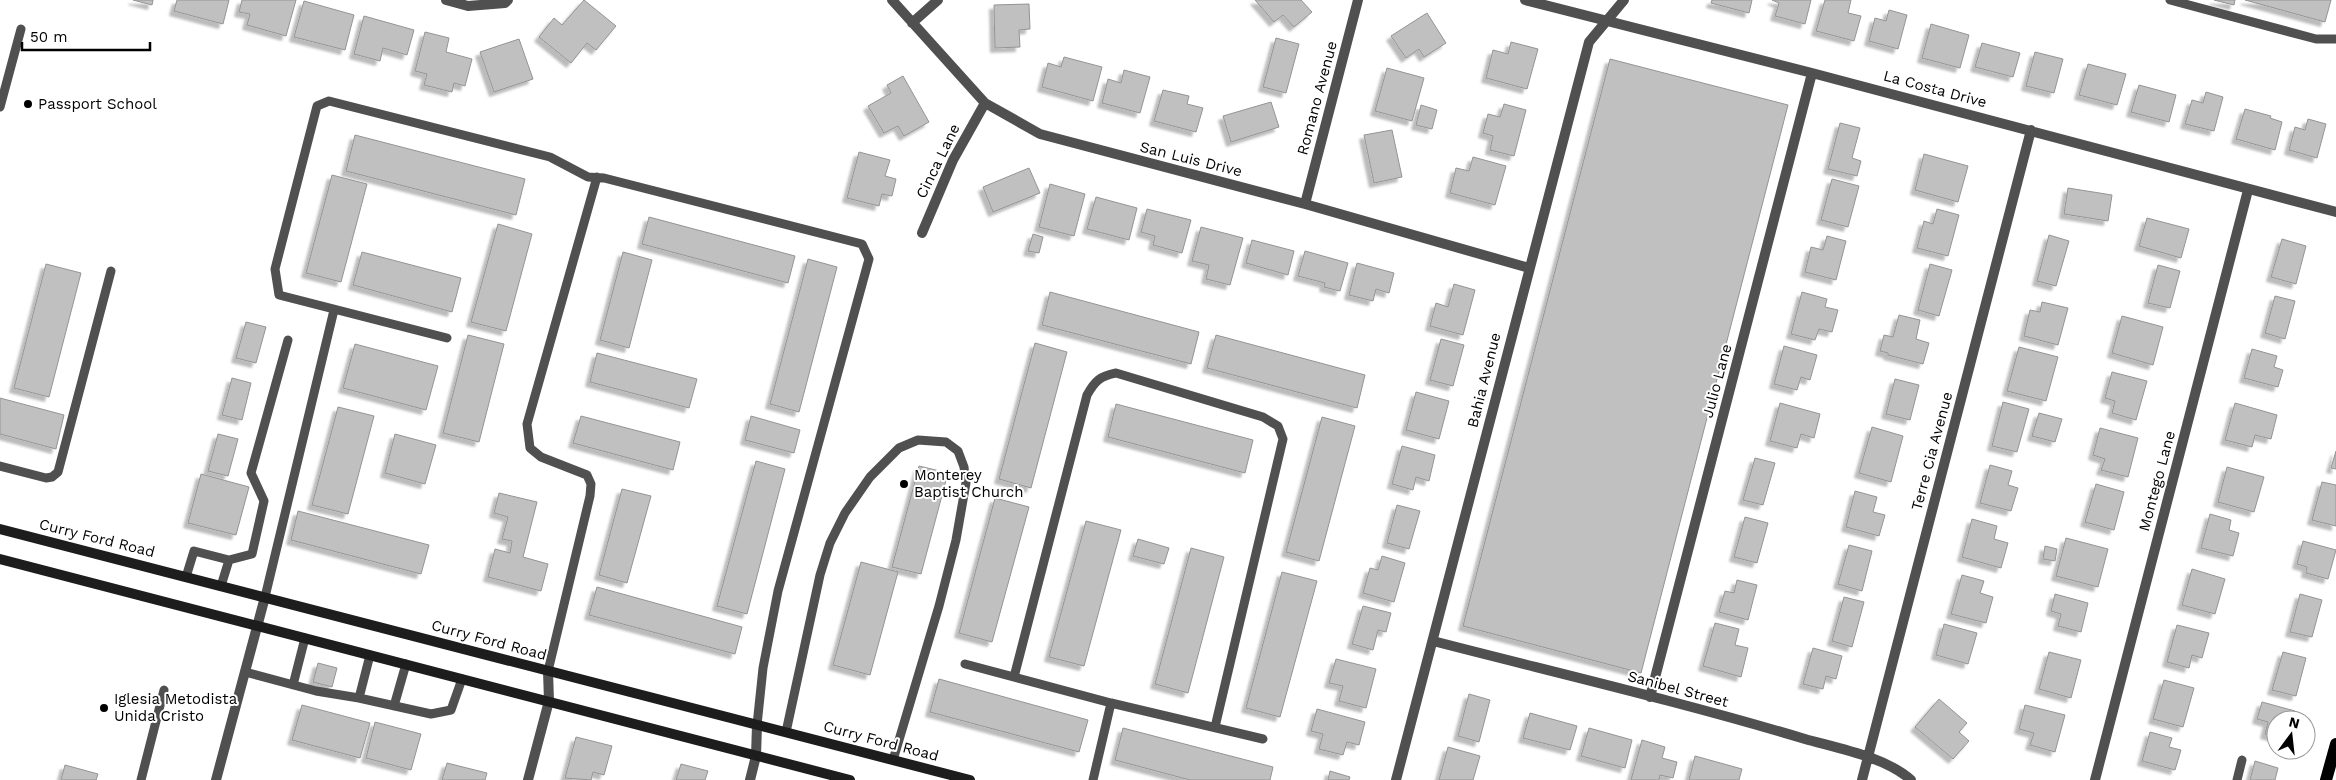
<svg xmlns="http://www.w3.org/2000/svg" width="2336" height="780" viewBox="0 0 2336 780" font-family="'Work Sans',sans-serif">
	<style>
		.building { fill: #c0c0c0; stroke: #949494; filter: url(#shadow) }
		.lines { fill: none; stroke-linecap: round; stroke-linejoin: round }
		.service { stroke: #505050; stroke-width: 9 }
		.minor { stroke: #505050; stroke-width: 10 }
		.tertiary { stroke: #505050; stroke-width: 10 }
		.secondary { stroke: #1d1d1d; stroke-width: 10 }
		.primary { stroke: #000; stroke-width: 12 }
		.poi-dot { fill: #000; stroke: #fff; stroke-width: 2 }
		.labels { text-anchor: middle; stroke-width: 4; stroke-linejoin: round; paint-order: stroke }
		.street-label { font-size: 15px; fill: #000; stroke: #fff }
		.poi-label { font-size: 15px; fill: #000; stroke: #fff; text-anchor: start }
	</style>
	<defs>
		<filter id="shadow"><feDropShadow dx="-4.5" dy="4.5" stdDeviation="1" flood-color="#0004"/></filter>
	</defs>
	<rect width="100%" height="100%" fill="#fff"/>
	<path class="building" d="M133 0H153L152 5Z
		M177 0H229L223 24 174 11Z
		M242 0H296L286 36 247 25 250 14 239 12Z
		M584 0 616 26 596 50 587 43 571 63 539 37 554 18 562 25Z
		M1255 0H1301L1312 12 1294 27 1283 15 1274 22Z
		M1712 0H1752L1749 13 1711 3Z
		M1772 0H1811L1805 24 1775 16 1779 3Z
		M1825 0H1851L1848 13 1861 16 1854 41 1816 31Z
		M2214 0H2235L2234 5Z
		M2245 0H2331L2325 22Z
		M304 1 354 15 345 50 294 37Z
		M1029 4 1030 29 1019 30 1020 47 995 48 994 5Z
		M1889 10 1907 15 1898 49 1869 41 1875 18 1886 21Z
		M1427 13 1446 43 1424 57 1419 49 1406 58 1391 36Z
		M364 16 414 30 407 55 383 48 380 61 354 54Z
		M1931 24 1969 35 1960 68 1922 58Z
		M425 32 449 38 446 52 472 59 465 86 454 83 452 92 424 85 427 74 415 71Z
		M1276 38 1299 44 1286 93 1263 87Z
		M519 39 533 79 494 92 480 52Z
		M1511 42 1538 49 1527 89 1486 78 1493 50 1508 54Z
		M1982 43 2020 53 2013 77 1975 67Z
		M2035 52 2063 59 2054 93 2026 86Z
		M1064 57 1102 67 1093 101 1042 87 1048 63 1061 67Z
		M1610 59 1788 105 1641 673 1463 626Z
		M2088 64 2126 74 2117 105 2079 95Z
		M1387 68 1424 78 1412 121 1375 111Z
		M1124 70 1150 77 1140 113 1102 103 1108 79 1121 83Z
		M903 76 929 122 904 136 898 126 884 133 868 106 891 93 887 85Z
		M2139 85 2176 95 2169 122 2131 112Z
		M1163 90 1189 96 1187 104 1203 108 1196 132 1154 121Z
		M2206 92 2223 97 2214 131 2185 124 2192 100 2203 103Z
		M1271 102 1279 127 1231 142 1223 116Z
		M1504 104 1526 110 1514 156 1490 150 1493 136 1483 133 1488 114 1500 117Z
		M1421 105 1437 110 1432 129 1416 125Z
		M2245 109 2271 116 2270 118 2282 122 2275 150 2236 139Z
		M2308 119 2326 124 2317 158 2289 150 2295 127 2305 130Z
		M1840 123 1860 128 1852 158 1861 161 1857 176 1828 169Z
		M1392 130 1402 177 1374 183 1364 135Z
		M355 135 525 179 516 215 346 171Z
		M859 152 890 160 885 176 896 179 892 196 882 194 879 206 847 198Z
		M1924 154 1968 166 1958 202 1915 190Z
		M1473 157 1506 166 1495 205 1450 193 1456 168 1469 171Z
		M1029 168 1040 193 993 212 983 187Z
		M332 175 367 184 341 282 306 273Z
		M1832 179 1859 186 1848 227 1821 220Z
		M1050 184 1085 194 1074 236 1039 227Z
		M2068 188 2112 195 2108 221 2064 214Z
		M1096 197 1137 208 1129 240 1087 229Z
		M1147 209 1191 220 1182 253 1153 245 1155 236 1141 232Z
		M1937 209 1959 215 1948 256 1917 248 1924 221 1933 224Z
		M649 217 795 256 788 283 642 244Z
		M2147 218 2189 229 2181 258 2139 246Z
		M498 224 532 234 506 331 471 322Z
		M1201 227 1243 238 1230 285 1206 279 1209 265 1192 261Z
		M1033 234 1043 237 1039 253 1028 251Z
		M2049 235 2069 241 2056 286 2037 281Z
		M1827 236 1846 241 1836 280 1805 272 1811 247 1823 250Z
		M2282 239 2306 246 2296 284 2271 277Z
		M1252 240 1294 251 1288 275 1246 263Z
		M1305 251 1348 263 1340 291 1324 287 1325 283 1298 276Z
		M362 252 461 278 452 312 353 285Z
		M623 252 652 260 629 348 600 340Z
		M808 259 837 267 799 412 770 404Z
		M1357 263 1394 273 1389 293 1376 289 1373 301 1349 295Z
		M46 264 81 273 49 397 14 388Z
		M1930 264 1952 270 1939 316 1918 310Z
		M2158 265 2180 271 2170 308 2148 303Z
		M1454 284 1475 290 1463 335 1430 326 1436 303 1448 307Z
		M1050 292 1199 332 1191 364 1042 325Z
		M1802 292 1827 299 1825 307 1838 310 1832 332 1819 329 1815 340 1791 334Z
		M2275 296 2295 301 2285 339 2265 333Z
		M2042 302 2068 308 2058 345 2024 336 2030 310 2040 312Z
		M1899 315 1920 320 1916 339 1929 343 1923 364 1888 355V353L1880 351 1884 335 1893 337Z
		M2122 316 2163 327 2153 365 2112 353Z
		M246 322 266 327 256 363 236 358Z
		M468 335 504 344 479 442 443 433Z
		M1216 335 1365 375 1357 408 1207 368Z
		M1441 339 1464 345 1453 386 1430 380Z
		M1035 343 1067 352 1031 488 999 479Z
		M355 344 438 366 426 410 343 388Z
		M1784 346 1817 355 1810 380 1801 377 1797 390 1774 384Z
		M2019 347 2058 357 2046 401 2007 391Z
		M2252 349 2277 356 2274 367 2283 370 2278 387 2244 378Z
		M597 353 697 379 689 408 590 382Z
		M2112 372 2147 381 2136 420 2112 413 2115 401 2105 398Z
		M232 378 251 383 242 420 222 415Z
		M1895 379 1919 385 1910 420 1886 414Z
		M1416 392 1449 401 1439 439 1406 430Z
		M0 398 64 415 56 449 0 434Z
		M2003 402 2029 409 2017 452 1992 446Z
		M1780 403 1820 414 1814 438 1801 434 1797 448 1770 441Z
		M2235 403 2277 415 2271 439 2255 435 2252 447 2225 440Z
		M1116 404 1253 440 1245 473 1108 437Z
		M338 407 374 416 348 514 312 505Z
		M2039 413 2062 419 2055 442 2032 436Z
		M581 416 680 442 673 470 573 443Z
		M751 416 800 430 794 453 745 440Z
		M1322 417 1355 426 1319 561 1286 552Z
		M1872 427 1903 436 1891 482 1859 473Z
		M2100 428 2138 438 2128 477 2101 470 2105 459 2093 455Z
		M218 434 238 439 228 476 208 471Z
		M395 434 436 445 425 484 385 473Z
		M1402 446 1435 455 1429 481 1416 477 1413 490 1392 484Z
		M2336 451V469L2331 468Z
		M1755 458 1775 463 1763 505 1743 500Z
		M756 461 785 469 747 614 717 606Z
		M1990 465 2012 471 2008 485 2018 488 2011 511 1980 503Z
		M919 466 948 473 921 574 892 567Z
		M2227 467 2264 477 2254 512 2218 502Z
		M201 474 249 487 236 535 188 523Z
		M2322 482 2336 485V526L2312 520Z
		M2096 484 2124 492 2114 530 2085 522Z
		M622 489 651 496 627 583 599 575Z
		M1855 491 1877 497 1873 512 1885 515 1879 536 1846 527Z
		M499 493 537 502 523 557 548 564 541 591 488 577 495 549 510 553 512 541 502 539 508 517 494 513Z
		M995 498 1029 507 992 642 959 633Z
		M1397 505 1420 511 1409 549 1387 543Z
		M298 511 429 545 421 574 291 540Z
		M2210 514 2231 520 2229 530 2239 533 2233 556 2201 548Z
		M1745 517 1768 523 1757 563 1734 557Z
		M1972 519 1997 526 1994 539 2008 543 2001 568 1962 557Z
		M1086 521 1121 530 1084 666 1049 657Z
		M2066 538 2108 549 2098 587 2056 576Z
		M1138 539 1169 548 1164 564 1133 556Z
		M2303 541 2336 550 2328 579 2306 573 2307 567 2297 564Z
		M1849 545 1872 551 1862 591 1838 584Z
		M2045 546 2057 549 2055 561 2043 559Z
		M1191 548 1224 557 1188 693 1155 684Z
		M1382 556 1405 563 1394 602 1363 593 1370 568 1378 570Z
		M861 562 898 572 870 675 833 665Z
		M2192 569 2225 579 2215 614 2182 605Z
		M1282 572 1317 581 1280 717 1246 708Z
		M1962 575 1984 581 1980 593 1993 597 1986 623 1951 614Z
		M1737 580 1757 585 1748 620 1719 612 1725 591 1734 593Z
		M597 587 742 627 735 654 589 615Z
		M2055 594 2088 603 2081 632 2058 626 2061 614 2051 611Z
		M2300 594 2322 600 2312 637 2290 632Z
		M1844 597 1864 602 1852 647 1832 641Z
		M1363 606 1391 613 1386 632 1378 630 1373 650 1352 644Z
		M1715 623 1739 629 1735 645 1748 648 1741 677 1703 666Z
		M1944 624 1977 633 1968 664 1936 655Z
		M2177 625 2209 633 2202 658 2192 655 2189 668 2167 662Z
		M1813 648 1842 656 1836 679 1826 676 1823 689 1803 684Z
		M2049 652 2081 660 2071 698 2039 689Z
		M2283 652 2306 658 2296 696 2272 690Z
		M1336 659 1376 669 1366 708 1339 701 1343 686 1329 683Z
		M318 663 337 668 332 687 313 682Z
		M939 679 1088 720 1079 752 930 712Z
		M2164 680 2194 688 2183 727 2153 719Z
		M1469 694 1490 700 1479 742 1458 736Z
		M1939 699 1967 723 1959 732 1969 741 1953 759 1915 727Z
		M2262 702 2295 711 2292 720H2276V737L2265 734 2268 722 2257 719Z
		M302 705 370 723 360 758 292 740Z
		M2025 705 2065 715 2055 752 2030 745 2034 733 2019 729Z
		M1317 709 1365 722 1359 745 1347 742 1343 755 1319 749 1323 734 1311 731Z
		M1530 713 1577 726 1570 750 1523 738Z
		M375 722 421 734 411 770 366 758Z
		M1123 728 1273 767 1270 780H1190L1115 760Z
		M1589 728 1632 740 1625 768 1581 756Z
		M2150 732 2172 738 2169 747 2181 750 2175 770 2142 761Z
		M576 737 612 746 604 775 593 772 591 780 565 778Z
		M1642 740 1665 747 1662 758 1677 762 1673 778 1660 775 1659 780H1631Z
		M1448 747 1480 756 1473 780H1439Z
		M1695 756 1742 769 1739 780H1689Z
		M2255 761 2278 768 2275 780H2250Z
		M447 763 487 773 485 780H442Z
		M681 764 708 771 705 780H676Z
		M65 765 98 774 96 780H61Z
		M1330 771 1350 777 1349 780H1328Z"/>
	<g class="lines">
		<path class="service" d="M2170 0 2316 39H2336
			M0 107 21 29
			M447 338 279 295 275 269 317 106 329 101 550 157 588 177 604 178 862 244 869 259 778 591 763 668 757 725
			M0 466 46 478 52 477 58 472 111 271
			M229 560 252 554 264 501 251 473 288 340
			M186 577 194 551 229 560 221 586
			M265 597 334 310
			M965 664 1111 703 1263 739
			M548 671 590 496 591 484 587 475 541 457 530 448 527 424 597 177
			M245 672 316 691 359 698 370 655
			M1014 677 1087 395C1095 381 1100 376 1116 373L1263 417 1278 426 1283 439 1215 727
			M293 685 305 638
			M359 698 431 714 451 710 462 679
			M394 706 406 664
			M786 732 820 575 830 543 845 513 870 477 899 448 918 440 946 442 958 451 964 467 966 483 956 540 939 606 893 760
			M141 780 164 690
			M1093 780 1111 703
			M2237 780 2242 760"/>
		<path class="minor" d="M446 0 468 6 505 3 508 0
			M892 0 985 103 1040 134 1305 204 1529 268
			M1525 0 1812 73 2336 212
			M912 23 938 0
			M1305 204 1358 0
			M922 233 953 160 985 103
			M1433 641C1557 673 1682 702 1805 739 1837 748 1886 757 1911 780
			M1650 697 1812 73
			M528 780 549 701 548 671
			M750 780 756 756 757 725
			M1396 780 1589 42 1624 0
			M1862 780 2031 130
			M2095 780 2248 190"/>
		<path class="tertiary" d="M216 780 265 597"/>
		<path class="secondary" d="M0 529 970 780
			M0 559 850 780"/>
		<path class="primary" d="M2326 780 2336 744"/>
	</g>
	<g class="poi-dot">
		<circle cx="28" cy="104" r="5"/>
		<circle cx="904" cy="484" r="5"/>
		<circle cx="104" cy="708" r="5"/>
	</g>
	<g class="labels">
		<g class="street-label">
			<text transform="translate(1935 89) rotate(15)" y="5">La Costa Drive</text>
			<text transform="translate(1317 98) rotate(-75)" y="5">Romano Avenue</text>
			<text transform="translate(1191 159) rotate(14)" y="5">San Luis Drive</text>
			<text transform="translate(938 161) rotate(-64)" y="5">Cinca Lane</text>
			<text transform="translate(1484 380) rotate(-76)" y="5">Bahia Avenue</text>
			<text transform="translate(1717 381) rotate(-75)" y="5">Julio Lane</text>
			<text transform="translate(1932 451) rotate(-75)" y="5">Terre Cia Avenue</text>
			<text transform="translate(2157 481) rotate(-75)" y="5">Montego Lane</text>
			<text transform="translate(97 538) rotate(14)" y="5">Curry Ford Road</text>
			<text transform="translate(489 640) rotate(15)" y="5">Curry Ford Road</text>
			<text transform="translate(1678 689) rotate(15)" y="5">Sanibel Street</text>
			<text transform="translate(881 741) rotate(15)" y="5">Curry Ford Road</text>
		</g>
		<g class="poi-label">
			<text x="38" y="109">Passport School</text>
			<text x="914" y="480">Monterey<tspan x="914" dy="17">Baptist Church</tspan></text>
			<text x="114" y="704">Iglesia Metodista<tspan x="114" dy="17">Unida Cristo</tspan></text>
		</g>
	</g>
	<g transform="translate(2291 735) rotate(15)"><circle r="24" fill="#ffffff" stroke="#999999"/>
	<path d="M0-4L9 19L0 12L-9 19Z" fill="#000000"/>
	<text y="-8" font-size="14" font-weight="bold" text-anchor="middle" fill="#000000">N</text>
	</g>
	<path d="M22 42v8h128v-8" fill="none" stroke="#000000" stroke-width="2.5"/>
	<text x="30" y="42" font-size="15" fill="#000000" stroke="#ffffff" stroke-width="4" paint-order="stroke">50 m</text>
</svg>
